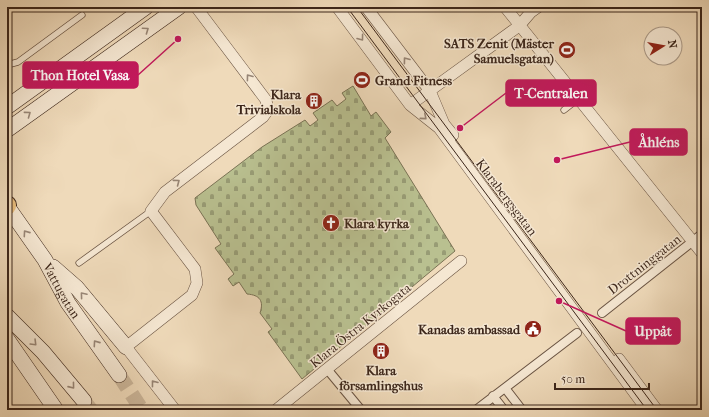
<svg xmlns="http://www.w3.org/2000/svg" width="709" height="417" viewBox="0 0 709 417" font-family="'IM FELL French Canon',serif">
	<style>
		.cemetery { fill: url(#cemetery-stones); stroke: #7a7355 }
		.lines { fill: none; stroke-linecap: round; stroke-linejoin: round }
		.secondary-tunnel { stroke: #cbb69a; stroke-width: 15; stroke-dasharray: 15 8; stroke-linecap: butt }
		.service-casing { stroke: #695342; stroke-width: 7 }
		.pedestrian-casing { stroke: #695342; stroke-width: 10 }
		.minor-casing { stroke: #695342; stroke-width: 12 }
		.secondary-casing { stroke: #3c261a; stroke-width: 16 }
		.trunk-casing { stroke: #3c261a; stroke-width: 20 }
		.service { stroke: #f5e7d2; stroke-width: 5.5 }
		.pedestrian { stroke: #f5e7d2; stroke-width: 8 }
		.minor { stroke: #f5e7d2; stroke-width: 11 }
		.secondary { stroke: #f5e7d2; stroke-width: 15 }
		.trunk { stroke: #e8bd7d; stroke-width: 18 }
		.tram { stroke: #3c261a; stroke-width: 1 }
		.oneway { stroke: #988676 }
		.labels { text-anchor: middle; stroke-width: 3; stroke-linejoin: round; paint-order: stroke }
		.poi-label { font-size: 13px; font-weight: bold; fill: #3c261a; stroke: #f5e7d2; text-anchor: end }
		.street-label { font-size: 13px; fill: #3c261a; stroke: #f5e7d2 }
		.leader { fill: none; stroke: #c2185b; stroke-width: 1.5 }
		.callout-dot { fill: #c2185b; stroke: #f5e7d2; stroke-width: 1.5 }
		.callout { fill: #c2185b; stroke: #c2185b; stroke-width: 1.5 }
		.callout-label { font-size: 14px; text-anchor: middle; font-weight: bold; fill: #fff }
	</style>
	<defs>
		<pattern id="cemetery-stones" width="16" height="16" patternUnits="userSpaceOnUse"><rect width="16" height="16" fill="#b9c090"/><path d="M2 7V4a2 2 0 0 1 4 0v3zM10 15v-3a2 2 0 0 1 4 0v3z" fill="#989c75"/></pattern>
	</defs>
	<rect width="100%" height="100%" fill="#efdaba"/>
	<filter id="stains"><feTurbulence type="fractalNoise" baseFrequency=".005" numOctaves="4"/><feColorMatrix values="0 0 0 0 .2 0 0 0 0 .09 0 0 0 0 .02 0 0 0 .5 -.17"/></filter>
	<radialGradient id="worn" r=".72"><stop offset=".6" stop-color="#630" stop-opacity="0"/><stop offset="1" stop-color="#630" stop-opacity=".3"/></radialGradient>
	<path class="cemetery" d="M353 86 371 116 376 112 391 132 385 138 455 251 302 379 268 332 272 329 260 313C264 301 260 295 247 294L239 282 233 286 228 279 234 274 215 248 221 244 196 205 195 198 262 147 305 120 310 126 318 120 313 113 332 100 337 106 346 99 342 93Z"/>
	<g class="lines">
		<path class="secondary-tunnel" d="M119 375 142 410
			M84 401 91 410"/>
		<defs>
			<path id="service" d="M7 65 18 62 82 15
				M564 110 578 99
				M79 263 151 211"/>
			<path id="pedestrian" d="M602 313 702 234
				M327 369 361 410
				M505 388 522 410
				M493 396 504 410
				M476 410 577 333"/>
			<path id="minor" d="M337 7 410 105 439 128 647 410
				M366 7 430 91 444 124 453 135
				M505 7 702 253
				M410 105 519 26 531 12 538 7
				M619 359 657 410
				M175 410 126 347 192 295 197 283 195 269 151 211 165 192 263 117 268 110 266 100 196 7
				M276 410 461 261"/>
			<g id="secondary">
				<path d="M7 107 146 7"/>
				<path d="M7 130 179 7"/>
				<path id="s1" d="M7 206 45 260 68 303 119 375"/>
				<path d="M53 267 77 288 126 347"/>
				<path d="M7 316 43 352 84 401"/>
				<path d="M7 339 56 410"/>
			</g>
			<path id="trunk" d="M7 205V206"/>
		</defs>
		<use href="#service" class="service-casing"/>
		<use href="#pedestrian" class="pedestrian-casing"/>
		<use href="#minor" class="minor-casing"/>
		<use href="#secondary" class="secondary-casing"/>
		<use href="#trunk" class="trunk-casing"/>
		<use href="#service" class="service"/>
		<use href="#pedestrian" class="pedestrian"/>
		<use href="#minor" class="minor"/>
		<use href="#secondary" class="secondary"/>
		<use href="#trunk" class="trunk"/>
		<path class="tram" d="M347 7 647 410
			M357 7 657 410"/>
	</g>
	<defs><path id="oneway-chevron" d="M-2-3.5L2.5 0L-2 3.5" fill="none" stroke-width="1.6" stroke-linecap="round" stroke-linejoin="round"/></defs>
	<g class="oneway">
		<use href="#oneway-chevron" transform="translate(146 30) rotate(-35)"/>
		<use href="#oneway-chevron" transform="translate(361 38) rotate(53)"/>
		<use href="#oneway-chevron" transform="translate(406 60) rotate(-127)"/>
		<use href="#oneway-chevron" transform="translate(249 77) rotate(-127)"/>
		<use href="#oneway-chevron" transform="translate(28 114) rotate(-36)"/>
		<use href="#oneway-chevron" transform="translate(424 117) rotate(41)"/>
		<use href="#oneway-chevron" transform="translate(177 182) rotate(-37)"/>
		<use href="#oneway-chevron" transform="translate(26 233) rotate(-125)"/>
		<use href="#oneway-chevron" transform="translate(83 295) rotate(-130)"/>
		<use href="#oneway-chevron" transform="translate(34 343) rotate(45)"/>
		<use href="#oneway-chevron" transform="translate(96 343) rotate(-125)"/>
		<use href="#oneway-chevron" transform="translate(154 383) rotate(-128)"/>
		<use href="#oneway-chevron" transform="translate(72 386) rotate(51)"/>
	</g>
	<defs>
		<symbol id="stadium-disc" viewBox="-11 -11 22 22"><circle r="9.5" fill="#8f2418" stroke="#f5e7d2"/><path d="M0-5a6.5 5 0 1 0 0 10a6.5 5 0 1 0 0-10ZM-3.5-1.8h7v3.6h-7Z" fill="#fff"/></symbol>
		<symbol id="building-disc" viewBox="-11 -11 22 22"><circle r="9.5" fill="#8f2418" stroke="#f5e7d2"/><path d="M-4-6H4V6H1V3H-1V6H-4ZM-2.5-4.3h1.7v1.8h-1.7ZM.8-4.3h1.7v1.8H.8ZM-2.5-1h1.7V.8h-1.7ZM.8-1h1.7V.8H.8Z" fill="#fff"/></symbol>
		<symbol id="church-disc" viewBox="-11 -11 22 22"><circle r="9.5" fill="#8f2418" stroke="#f5e7d2"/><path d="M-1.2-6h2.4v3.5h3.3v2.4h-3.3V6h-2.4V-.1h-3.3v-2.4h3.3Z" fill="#fff"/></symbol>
		<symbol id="civic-disc" viewBox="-11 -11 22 22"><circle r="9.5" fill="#8f2418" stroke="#f5e7d2"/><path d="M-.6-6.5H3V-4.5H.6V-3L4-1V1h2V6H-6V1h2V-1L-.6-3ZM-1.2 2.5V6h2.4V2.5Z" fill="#fff"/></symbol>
	</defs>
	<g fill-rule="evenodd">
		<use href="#stadium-disc" x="557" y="40" width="20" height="20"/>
		<use href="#stadium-disc" x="352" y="70" width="20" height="20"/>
		<use href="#building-disc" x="304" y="91" width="20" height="20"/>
		<use href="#church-disc" x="321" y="213" width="20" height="20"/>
		<use href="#civic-disc" x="523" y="319" width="20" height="20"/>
		<use href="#building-disc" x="371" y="341" width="20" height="20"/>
	</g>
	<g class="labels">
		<g class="poi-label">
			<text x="554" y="48">SATS Zenit (Mäster<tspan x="554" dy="15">Samuelsgatan)</tspan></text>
			<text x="375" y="85" text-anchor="start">Grand Fitness</text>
			<text x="301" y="99">Klara<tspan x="301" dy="15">Trivialskola</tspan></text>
			<text x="344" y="228" text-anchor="start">Klara kyrka</text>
			<text x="520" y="334">Kanadas ambassad</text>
			<text x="381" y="375" text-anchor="middle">Klara<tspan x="381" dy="15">församlingshus</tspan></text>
		</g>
		<g class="street-label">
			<text transform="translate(507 197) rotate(53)" y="5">Klarabergsgatan</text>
			<text transform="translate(644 264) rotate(-38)" y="5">Drottninggatan</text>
			<text dy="5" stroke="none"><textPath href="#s1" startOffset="101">Vattugatan</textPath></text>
			<text transform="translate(360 325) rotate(-39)" y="5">Klara Östra Kyrkogata</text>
		</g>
	</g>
	<path class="leader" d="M178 39L138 75M460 128L506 93M557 160L630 142M559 301L626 331"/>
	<g class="callout-dot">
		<circle cx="178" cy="39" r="4"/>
		<circle cx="460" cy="128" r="4"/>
		<circle cx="557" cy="160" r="4"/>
		<circle cx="559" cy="301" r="4"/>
	</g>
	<g class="callout">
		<rect x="23" y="62" width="115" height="26" rx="4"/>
		<rect x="506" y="80" width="90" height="26" rx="4"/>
		<rect x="630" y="129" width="57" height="26" rx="4"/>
		<rect x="626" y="318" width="54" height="26" rx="4"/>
	</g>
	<g class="callout-label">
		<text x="80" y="80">Thon Hotel Vasa</text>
		<text x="551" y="98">T-Centralen</text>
		<text x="659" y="147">Åhléns</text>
		<text x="653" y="336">Uppåt</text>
	</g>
	<rect width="709" height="417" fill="none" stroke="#efdaba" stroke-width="24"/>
	<rect x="8" y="8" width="693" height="401" fill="none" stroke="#3c261a" stroke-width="2"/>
	<rect x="12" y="12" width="685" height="393" fill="none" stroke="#3c261a"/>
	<g transform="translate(663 46) rotate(79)"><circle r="19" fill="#f5e7d2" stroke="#ab9a88"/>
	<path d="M0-3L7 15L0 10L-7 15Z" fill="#8f2418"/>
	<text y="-6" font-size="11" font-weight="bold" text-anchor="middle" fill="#3c261a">N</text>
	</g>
	<path d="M555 383v6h94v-6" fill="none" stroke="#3c261a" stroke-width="2"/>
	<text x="561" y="383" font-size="12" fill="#3c261a" stroke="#f5e7d2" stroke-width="3" paint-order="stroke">50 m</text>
	<rect width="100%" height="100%" filter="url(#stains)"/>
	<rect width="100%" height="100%" fill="url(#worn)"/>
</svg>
